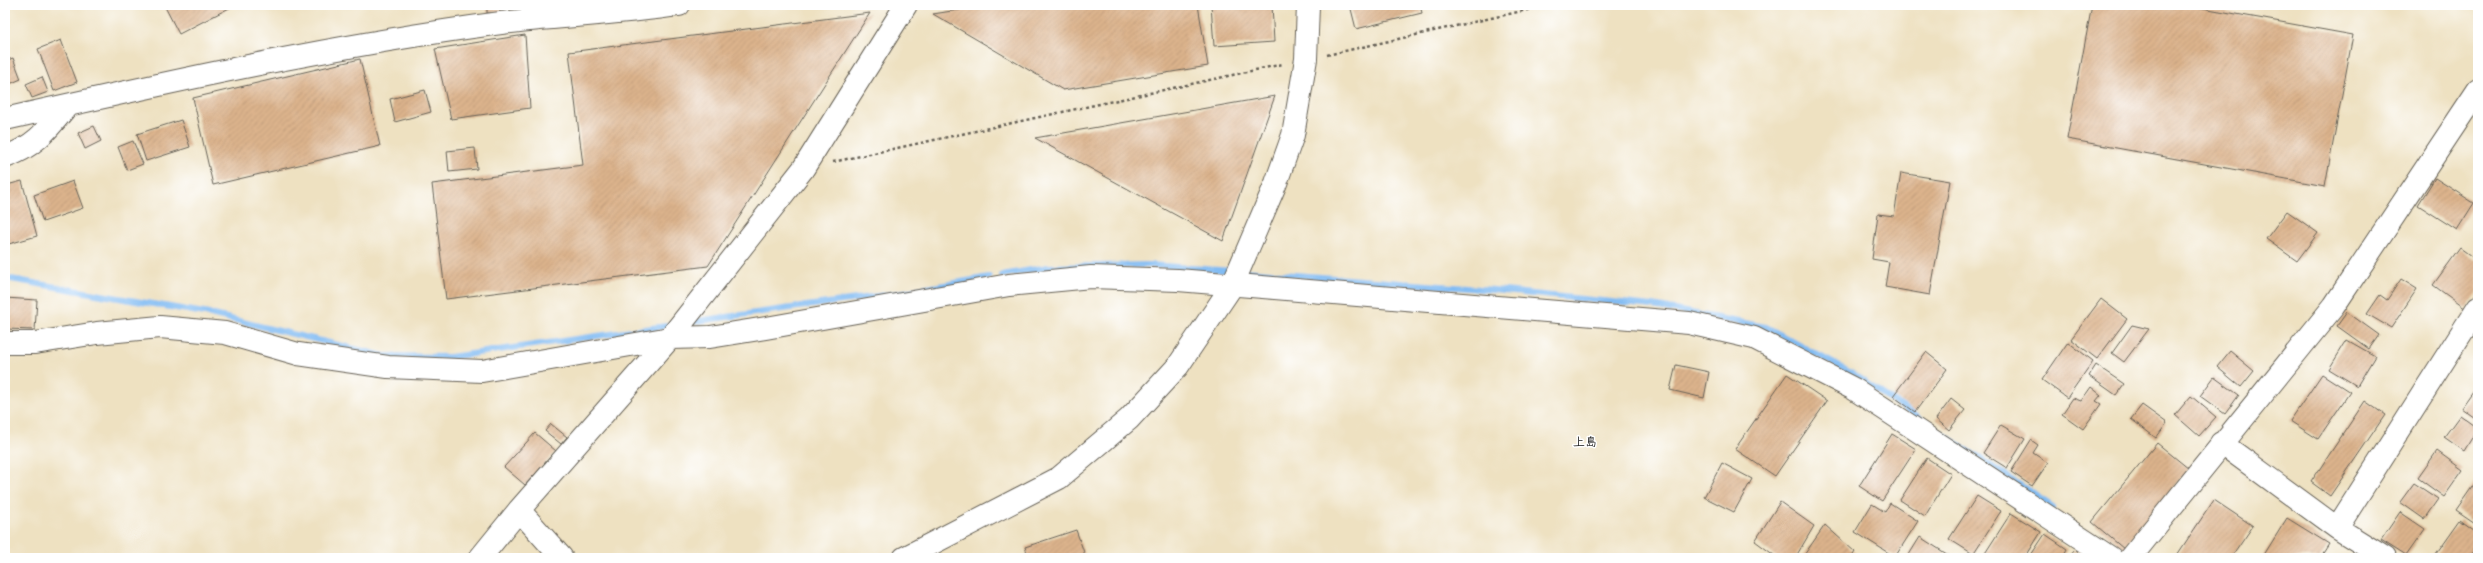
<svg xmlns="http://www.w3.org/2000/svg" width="2483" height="563" viewBox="0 0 2483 563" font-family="'Shantell Sans','Klee One',sans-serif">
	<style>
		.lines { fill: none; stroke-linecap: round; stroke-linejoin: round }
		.stream { stroke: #82bcf3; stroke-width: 6 }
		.building { fill: url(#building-hatch) }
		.minor-casing { stroke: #666156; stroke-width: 24 }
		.tertiary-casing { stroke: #666156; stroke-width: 24 }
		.path { stroke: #666156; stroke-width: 2.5; stroke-dasharray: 3 3; stroke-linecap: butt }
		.minor { stroke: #fff; stroke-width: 22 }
		.tertiary { stroke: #fff; stroke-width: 22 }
		.labels { text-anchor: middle; stroke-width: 3; stroke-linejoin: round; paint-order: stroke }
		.quarter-label { font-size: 12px; font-weight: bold; fill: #1c1c1c; stroke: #fff }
	</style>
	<defs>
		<pattern id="building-hatch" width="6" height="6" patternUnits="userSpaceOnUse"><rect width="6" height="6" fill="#dcb38c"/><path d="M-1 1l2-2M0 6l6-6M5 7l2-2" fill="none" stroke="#bc9978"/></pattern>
	</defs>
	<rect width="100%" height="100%" fill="#fff"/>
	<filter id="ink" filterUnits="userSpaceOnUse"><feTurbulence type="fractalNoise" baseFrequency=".025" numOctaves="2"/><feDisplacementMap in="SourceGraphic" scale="8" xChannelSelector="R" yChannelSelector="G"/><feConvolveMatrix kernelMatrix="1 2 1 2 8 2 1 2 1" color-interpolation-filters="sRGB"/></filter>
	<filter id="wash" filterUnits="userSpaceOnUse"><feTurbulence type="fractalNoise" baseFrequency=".012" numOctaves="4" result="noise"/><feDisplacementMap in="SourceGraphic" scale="16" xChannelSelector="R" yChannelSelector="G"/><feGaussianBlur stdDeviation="0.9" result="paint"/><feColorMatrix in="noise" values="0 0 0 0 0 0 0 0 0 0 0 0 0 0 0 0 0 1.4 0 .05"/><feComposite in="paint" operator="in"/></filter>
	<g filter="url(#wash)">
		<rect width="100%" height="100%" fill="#eee1c1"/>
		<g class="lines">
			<path class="stream" d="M1244 271 1494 290 1653 306 1766 327 1851 373 2053 507
				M1002 275 1048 267 1149 265 1234 271
				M5 278 210 314 384 356 450 357 673 325
				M690 322 893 294 989 277"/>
		</g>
		<g id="blocks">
			<path class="building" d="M164 5H235L179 34Z
				M487 5H503V13H487Z
				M990 5H1198L1208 66 1063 90 933 14Z
				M1211 5H1272L1274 42 1214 46Z
				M1350 5H1420L1422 13 1356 29Z
				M2092 5H2186L2353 35 2325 186 2067 139Z
				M870 13 708 266 446 299 432 184 583 165 569 52Z
				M525 35 530 108 451 119 435 49Z
				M61 40 77 82 54 91 38 49Z
				M13 58 21 79 5 86V61Z
				M360 59 380 146 213 185 193 98Z
				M42 77 48 92 32 98 26 84Z
				M425 90 431 112 395 122 390 99Z
				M1275 96 1223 241 1035 138Z
				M181 120 190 147 146 161 137 134Z
				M94 126 101 141 85 149 78 133Z
				M133 141 143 164 127 170 118 147Z
				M475 148 477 169 449 172 447 151Z
				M1901 173 1950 181 1930 295 1885 287 1889 262 1872 259 1878 214 1894 216Z
				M2435 178 2474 203 2457 230 2418 205Z
				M5 179 7 185 22 181 37 236 5 245Z
				M73 181 83 208 43 222 34 195Z
				M2287 211 2318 233 2297 261 2266 239Z
				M2460 248 2478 261V292L2466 309 2433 285Z
				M2401 279 2417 289 2391 328 2367 314 2380 295 2387 300Z
				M5 298 37 300 35 330 5 329Z
				M2101 299 2127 319 2097 359 2071 339Z
				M2347 312 2379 335 2369 349 2337 326Z
				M2132 325 2149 329 2124 362 2112 353Z
				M2347 340 2375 356 2357 386 2329 369Z
				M2068 342 2093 361 2067 398 2042 380Z
				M2230 351 2254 371 2241 387 2217 367Z
				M1926 352 1947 369 1915 412 1893 396Z
				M1676 365 1709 372 1704 398 1670 390Z
				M2096 365 2124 384 2116 395 2089 376Z
				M1787 374 1827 401 1775 476 1735 449Z
				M2322 374 2350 392 2318 439 2290 421Z
				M2214 377 2239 395 2225 414 2200 396Z
				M2478 384V420L2461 408Z
				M2091 387 2101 395 2096 401 2101 404 2083 429 2062 414 2073 398 2081 401Z
				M2191 396 2216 417 2199 436 2175 415Z
				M1951 399 1965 410 1949 430 1936 419Z
				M2365 401 2385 415 2330 496 2311 482Z
				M2142 405 2167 423 2156 438 2131 419Z
				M2460 415 2478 428 2464 451 2444 437Z
				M551 424 567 437 561 444 545 431Z
				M2001 425 2025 439 2007 468 1983 453Z
				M535 433 556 451 525 485 504 467Z
				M1892 434 1916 449 1882 501 1859 486Z
				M2031 440 2038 445 2033 453 2048 463 2032 486 2011 472Z
				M2157 443 2189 469 2124 549 2092 522Z
				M2437 451 2463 470 2444 497 2418 478Z
				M1927 458 1951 474 1925 516 1900 500Z
				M1722 463 1752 479 1734 512 1704 497Z
				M2477 480 2478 481V525L2456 510Z
				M2414 483 2438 499 2424 519 2400 502Z
				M1977 496 2001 511 1973 554 1949 539Z
				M2214 500 2253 526 2231 558H2175Z
				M1780 502 1814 526 1795 558H1778L1755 541Z
				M1890 503 1918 521 1895 557 1855 532 1872 504 1885 512Z
				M2400 512 2425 529 2406 556 2381 540Z
				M2011 513 2041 532 2025 558H1982Z
				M2287 518 2329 544 2320 558H2262Z
				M2460 520 2478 533V545L2469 558H2433Z
				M1825 525 1855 552 1851 558H1802Z
				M1076 530 1086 558H1029L1025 547Z
				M2045 534 2067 549 2062 558H2029Z
				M1920 537 1953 558H1907Z
				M2075 550 2084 558H2068Z"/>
		</g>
	</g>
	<g filter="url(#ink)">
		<use href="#blocks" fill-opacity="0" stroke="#666156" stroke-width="1"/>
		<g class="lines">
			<defs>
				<path id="minor" d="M5 157C35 147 48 129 67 106
					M5 343H35L97 333 160 327 225 333 298 354 388 367 482 371 670 338 710 337 766 328 1009 285 1091 277 1178 280 1689 323 1754 338 1854 389 2111 558
					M2221 443 2337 528 2385 558
					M519 510 562 558
					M2337 528 2478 307
					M480 558 519 510 670 338 803 169 906 5
					M2130 558 2334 306 2478 90"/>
				<path id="tertiary" d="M5 119C169 82 334 45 501 23 560 16 620 14 679 5
					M904 558 1059 478 1129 419 1178 366 1232 286 1276 183 1293 135 1306 59 1308 5"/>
			</defs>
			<use href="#minor" class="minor-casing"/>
			<use href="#tertiary" class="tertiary-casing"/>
			<path class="path" d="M1327 55 1549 5
				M833 162 1283 64"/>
			<use href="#minor" class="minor"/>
			<use href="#tertiary" class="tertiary"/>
		</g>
	</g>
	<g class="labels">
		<g class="quarter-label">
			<text x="1585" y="446">上島</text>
		</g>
	</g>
	<rect width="2483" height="563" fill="none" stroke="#fff" stroke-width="20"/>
</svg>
